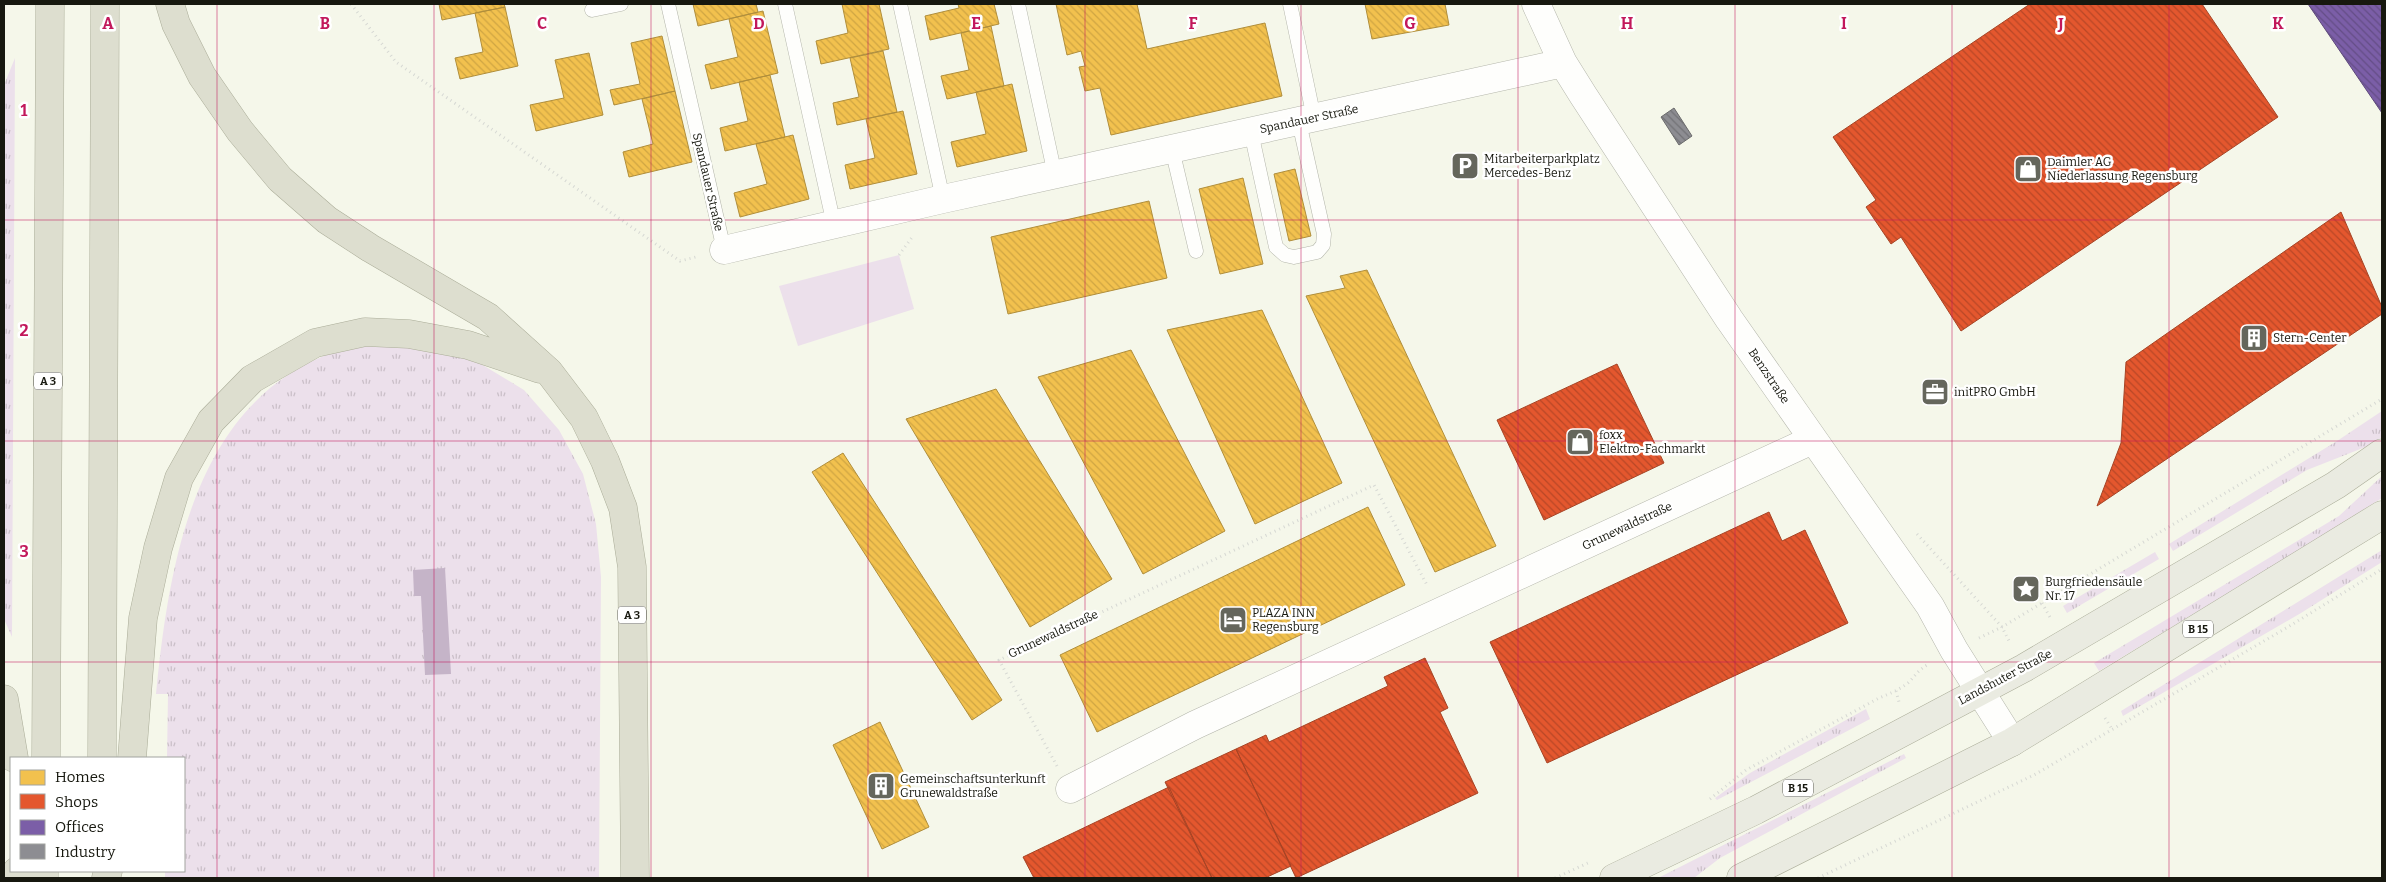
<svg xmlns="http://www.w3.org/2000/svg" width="2386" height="882" viewBox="0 0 2386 882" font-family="Bitter,serif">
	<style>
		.grass { fill: url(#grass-tufts) }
		.garden { fill: #ece0eb }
		.water { fill: #c5b4c8 }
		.homes { fill: url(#homes-back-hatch); stroke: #b08e3b }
		.shops { fill: url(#shops-back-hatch); stroke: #a64425 }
		.offices { fill: url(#offices-back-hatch); stroke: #5d4979 }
		.industry { fill: url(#industry-back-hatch); stroke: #6a6a6b }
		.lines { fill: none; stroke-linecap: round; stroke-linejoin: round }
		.lane-casing { stroke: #b4b6ab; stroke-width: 15 }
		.street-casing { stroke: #b4b6ab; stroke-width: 29 }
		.primary-casing { stroke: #abad99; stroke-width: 29 }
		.highway-casing { stroke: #abad99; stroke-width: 29 }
		.path { stroke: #d6d8d3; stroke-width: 3; stroke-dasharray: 1 4; stroke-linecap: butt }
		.lane { stroke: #fefefc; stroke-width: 14 }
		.street { stroke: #fefefc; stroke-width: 28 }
		.primary { stroke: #eaebe1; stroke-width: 28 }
		.highway { stroke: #dddecf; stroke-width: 28 }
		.grid { fill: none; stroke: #c2185b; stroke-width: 1; stroke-opacity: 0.55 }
		.labels { text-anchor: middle; stroke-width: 5; stroke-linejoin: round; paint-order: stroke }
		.shield { fill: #fff; stroke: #5d5d57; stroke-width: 1 }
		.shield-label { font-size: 11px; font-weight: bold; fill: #17180f }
		.street-label { font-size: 12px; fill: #17180f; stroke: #fff }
		.poi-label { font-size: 12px; fill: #17180f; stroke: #fff; text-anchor: start }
		.grid-label { font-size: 16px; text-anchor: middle; font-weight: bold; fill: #c2185b; stroke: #fff; stroke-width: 5; stroke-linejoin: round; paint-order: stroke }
	</style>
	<defs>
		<pattern id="grass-tufts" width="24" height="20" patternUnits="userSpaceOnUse" patternTransform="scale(1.25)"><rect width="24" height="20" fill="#ece0eb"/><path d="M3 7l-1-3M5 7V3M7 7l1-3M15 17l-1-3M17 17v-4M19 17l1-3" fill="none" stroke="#cabfc8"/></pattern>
		<pattern id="homes-back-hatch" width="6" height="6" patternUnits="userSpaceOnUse" patternTransform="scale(1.25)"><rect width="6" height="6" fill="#f2c14e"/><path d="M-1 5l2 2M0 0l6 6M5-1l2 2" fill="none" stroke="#cfa543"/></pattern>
		<pattern id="shops-back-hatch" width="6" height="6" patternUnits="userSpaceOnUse" patternTransform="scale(1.25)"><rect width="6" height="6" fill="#e4572e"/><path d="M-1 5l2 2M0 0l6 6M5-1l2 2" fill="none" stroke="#b84726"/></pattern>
		<pattern id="offices-back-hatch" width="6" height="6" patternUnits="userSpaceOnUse" patternTransform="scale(1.25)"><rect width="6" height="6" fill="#7b5ea7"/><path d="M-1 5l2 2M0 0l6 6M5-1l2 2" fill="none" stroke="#644d86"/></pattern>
		<pattern id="industry-back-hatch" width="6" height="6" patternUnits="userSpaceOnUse" patternTransform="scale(1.25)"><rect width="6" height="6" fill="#8d8d92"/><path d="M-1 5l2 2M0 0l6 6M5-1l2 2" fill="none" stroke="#727276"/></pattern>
	</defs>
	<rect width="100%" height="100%" fill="#f5f7ea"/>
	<path class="grass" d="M15 58 12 637 4 619V85Z
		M383 344 434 346 481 364 524 390 559 430 583 474 596 524 601 577 599 878H165V871H184V758H167L168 694H156C169 565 193 405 331 353 347 347 366 347 383 344Z
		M2382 411V437L2368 446 2307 470 2173 551 2169 544 2337 441Z
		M2382 476V498L2288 557 2099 671 2094 663 2339 516Z
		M2382 550V562L2301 613 2123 716 2121 711Z
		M2155 552 2159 559 2067 613 2063 606Z
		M1866 709 1870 719 1717 800 1715 798 1750 773Z
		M1904 754 1906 758 1720 858 1694 878H1658Z"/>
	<path class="garden" d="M899 255 914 309 798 346 779 286Z"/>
	<path class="water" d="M445 568 451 674 425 675 421 596H414L413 570Z"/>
	<path class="homes" d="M439 4H504L505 7 442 20Z
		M693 4H756L758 12 698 26Z
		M842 4H879L889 49 821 64 816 41 848 33Z
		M958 4H994L999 24 930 40 925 16 959 8Z
		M1056 4H1137L1147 49 1265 23 1282 96 1111 135 1100 88 1085 91 1079 67 1085 66 1081 51 1067 55Z
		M1365 4H1445L1449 25 1372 39Z
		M505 7 518 66 460 79 455 58 483 52 475 13Z
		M763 11 778 73 711 89 705 65 738 57 729 19Z
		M991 26 1004 86 947 99 941 76 969 70 961 33Z
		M662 36 675 91 614 105 610 90 640 84 631 43Z
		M883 51 897 112 837 125 833 103 859 97 850 58Z
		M589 53 603 115 536 131 530 105 564 98 555 60Z
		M770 75 785 137 725 151 720 128 748 121 739 82Z
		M1012 84 1027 151 957 167 951 142 986 134 976 92Z
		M675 91 692 162 629 177 623 152 653 144 642 99Z
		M903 111 917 174 850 189 845 165 875 158 866 119Z
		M793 135 809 199 740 217 734 193 767 184 756 144Z
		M1295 169 1311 236 1289 241 1274 174Z
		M1243 178 1263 264 1220 274 1199 189Z
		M1149 201 1167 278 1008 314 991 237Z
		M1367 270 1496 546 1435 572 1306 296 1345 288 1340 276Z
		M1262 310 1342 483 1255 524 1167 330Z
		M1131 350 1225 531 1143 574 1038 377Z
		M996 389 1112 579 1030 627 906 419Z
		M843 453 1002 700 972 720 812 472Z
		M1368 507 1405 585 1097 732 1060 655Z
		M880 722 929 827 882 849 833 745Z"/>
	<path class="shops" d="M2030 4H2202L2278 117 1961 331 1901 237 1891 244 1866 207 1876 200 1833 137Z
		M2341 212 2382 307V314L2097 506 2121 443 2126 362Z
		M1617 364 1664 463 1544 520 1497 420Z
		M1769 512 1782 541 1805 530 1848 623 1547 763 1490 642Z
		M1425 658 1448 708 1440 712 1478 793 1296 878 1236 749 1266 735 1269 742 1388 686 1384 677Z
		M1236 749 1291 866 1265 878H1212L1165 782Z
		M1169 787 1212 878H1034L1023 857Z"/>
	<path class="offices" d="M2308 4H2382V113Z"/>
	<path class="industry" d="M1674 108 1692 136 1679 145 1661 117Z"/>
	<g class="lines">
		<defs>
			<path id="lane" d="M668 4 724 250
				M785 4 834 225
				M900 4 943 199
				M1018 4 1055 175
				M1290 4 1314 118
				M592 10 621 4
				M1251 132 1276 247 1285 255 1294 257 1317 252 1323 245 1324 234 1299 122
				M1172 149 1196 251"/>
			<path id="street" d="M1536 4 1563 63 1583 95 1729 319 1930 606 1954 650 2012 742
				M724 250 943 199 1563 63
				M1070 789 1195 725 1812 440"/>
			<path id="primary" d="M1614 878 1756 810 2024 668 2336 485 2382 453
				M1741 878 2012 742 2382 515"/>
			<path id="highway" d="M170 4 176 24 202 76 240 131 280 179 327 220 370 248 488 317 549 372 584 418 605 461 623 508 632 567 635 878
				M4 699 14 758
				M46 758 50 4
				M102 758 105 4
				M132 758 143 618 158 548 179 478 211 421 252 379 315 343 365 332 409 334 468 345 540 369
				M17 878V871
				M44 878V871
				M106 878 108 871"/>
		</defs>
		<use href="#lane" class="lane-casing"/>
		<use href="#street" class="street-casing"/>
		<use href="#primary" class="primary-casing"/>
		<use href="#highway" class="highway-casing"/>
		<path class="path" d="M351 4 396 62 680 261 696 257
			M899 255 913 236
			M1917 534 2002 627 2010 643
			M2042 603 2051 619
			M1979 638 2002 627 2382 399
			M1896 691 1899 702
			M2105 718 2112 729
			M1057 766 999 660 1374 485 1428 587
			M1710 799 1746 770 1879 698C1889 694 1899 690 1908 683 1915 676 1919 669 1929 664
			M1555 878 1590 862
			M1818 878 2034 775 2288 627 2382 569"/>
		<use href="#lane" class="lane"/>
		<use href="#street" class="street"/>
		<use href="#primary" class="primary"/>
		<use href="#highway" class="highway"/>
	</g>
	<path class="grid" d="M217 4V878M434 4V878M651 4V878M868 4V878M1085 4V878M1301 4V878M1518 4V878M1735 4V878M1952 4V878M2169 4V878M4 220H2382M4 441H2382M4 662H2382"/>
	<defs>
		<symbol id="parking-square" viewBox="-11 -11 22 22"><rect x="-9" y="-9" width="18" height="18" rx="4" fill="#65665c" stroke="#fff"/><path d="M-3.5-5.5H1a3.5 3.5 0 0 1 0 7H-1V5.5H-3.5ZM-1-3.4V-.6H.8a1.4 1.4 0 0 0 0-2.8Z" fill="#fff"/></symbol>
		<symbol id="shop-square" viewBox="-11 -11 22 22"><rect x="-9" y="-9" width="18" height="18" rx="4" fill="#65665c" stroke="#fff"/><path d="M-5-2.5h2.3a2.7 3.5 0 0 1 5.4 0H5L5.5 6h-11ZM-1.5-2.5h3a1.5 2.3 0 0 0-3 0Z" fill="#fff"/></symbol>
		<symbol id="building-square" viewBox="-11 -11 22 22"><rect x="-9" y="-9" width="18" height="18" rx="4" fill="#65665c" stroke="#fff"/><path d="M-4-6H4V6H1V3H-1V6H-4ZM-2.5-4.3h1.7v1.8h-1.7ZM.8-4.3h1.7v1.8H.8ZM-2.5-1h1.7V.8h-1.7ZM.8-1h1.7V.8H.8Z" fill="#fff"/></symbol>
		<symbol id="office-square" viewBox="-11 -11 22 22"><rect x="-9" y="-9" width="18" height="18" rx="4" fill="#65665c" stroke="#fff"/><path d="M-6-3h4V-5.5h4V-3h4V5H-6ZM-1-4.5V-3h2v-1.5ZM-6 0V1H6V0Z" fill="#fff"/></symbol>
		<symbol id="sight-square" viewBox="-11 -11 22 22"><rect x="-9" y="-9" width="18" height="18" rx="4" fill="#65665c" stroke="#fff"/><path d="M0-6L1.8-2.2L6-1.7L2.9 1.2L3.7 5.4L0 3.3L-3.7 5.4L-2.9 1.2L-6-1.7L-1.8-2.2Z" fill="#fff"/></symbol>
		<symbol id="hotel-square" viewBox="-11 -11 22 22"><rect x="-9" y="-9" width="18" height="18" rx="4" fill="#65665c" stroke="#fff"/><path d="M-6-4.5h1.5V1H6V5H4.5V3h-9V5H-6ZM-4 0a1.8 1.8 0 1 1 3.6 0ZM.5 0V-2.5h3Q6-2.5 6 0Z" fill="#fff"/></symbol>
	</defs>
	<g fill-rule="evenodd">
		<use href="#parking-square" x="1449" y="150" width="32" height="32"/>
		<use href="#shop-square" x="2012" y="153" width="32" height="32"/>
		<use href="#building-square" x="2238" y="322" width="32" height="32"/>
		<use href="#office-square" x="1919" y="376" width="32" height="32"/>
		<use href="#shop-square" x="1564" y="426" width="32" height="32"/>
		<use href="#sight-square" x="2010" y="573" width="32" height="32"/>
		<use href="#hotel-square" x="1217" y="604" width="32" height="32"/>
		<use href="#building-square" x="865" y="770" width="32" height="32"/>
	</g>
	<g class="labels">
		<g class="shield">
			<rect x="34" y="372.5" width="28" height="17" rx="4"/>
			<rect x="618" y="606.5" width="28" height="17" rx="4"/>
			<rect x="2183" y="620.5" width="30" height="17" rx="4"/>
			<rect x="1783" y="779.5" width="30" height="17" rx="4"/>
		</g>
		<g class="shield-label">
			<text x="48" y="385">A 3</text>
			<text x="632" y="619">A 3</text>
			<text x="2198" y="633">B 15</text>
			<text x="1798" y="792">B 15</text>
		</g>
		<g class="street-label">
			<text transform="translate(1309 119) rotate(-12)" y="4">Spandauer Straße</text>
			<text transform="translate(708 182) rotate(77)" y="4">Spandauer Straße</text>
			<text transform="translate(1769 376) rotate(56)" y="4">Benzstraße</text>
			<text transform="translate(1627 526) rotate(-25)" y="4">Grunewaldstraße</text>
			<text transform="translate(1053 634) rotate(-25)" y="4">Grunewaldstraße</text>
			<text transform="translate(2005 677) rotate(-28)" y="4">Landshuter Straße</text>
		</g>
		<g class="poi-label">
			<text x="1484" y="163">Mitarbeiterparkplatz<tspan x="1484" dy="14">Mercedes-Benz</tspan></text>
			<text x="2047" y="166">Daimler AG<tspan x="2047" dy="14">Niederlassung Regensburg</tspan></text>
			<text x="2273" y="342">Stern-Center</text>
			<text x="1954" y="396">initPRO GmbH</text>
			<text x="1599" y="439">foxx<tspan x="1599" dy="14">Elektro-Fachmarkt</tspan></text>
			<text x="2045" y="586">Burgfriedensäule<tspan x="2045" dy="14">Nr. 17</tspan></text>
			<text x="1252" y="617">PLAZA INN<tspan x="1252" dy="14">Regensburg</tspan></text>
			<text x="900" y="783">Gemeinschaftsunterkunft<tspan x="900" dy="14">Grunewaldstraße</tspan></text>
		</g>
	</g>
	<g class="grid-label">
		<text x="108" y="29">A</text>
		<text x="325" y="29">B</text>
		<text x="542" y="29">C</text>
		<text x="759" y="29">D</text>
		<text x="976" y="29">E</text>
		<text x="1193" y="29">F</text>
		<text x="1410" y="29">G</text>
		<text x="1627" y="29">H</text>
		<text x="1844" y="29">I</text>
		<text x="2061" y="29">J</text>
		<text x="2278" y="29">K</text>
		<text x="24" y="116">1</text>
		<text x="24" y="336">2</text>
		<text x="24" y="557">3</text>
	</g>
	<rect width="2386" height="882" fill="none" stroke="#17180f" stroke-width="10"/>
	<rect x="10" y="757" width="175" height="115" fill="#ffffff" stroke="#a2a39f"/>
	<rect x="20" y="770" width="25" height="15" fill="#f2c14e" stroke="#a2a39f"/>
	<text x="55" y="782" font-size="15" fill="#17180f">Homes</text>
	<rect x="20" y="794" width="25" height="15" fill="#e4572e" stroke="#a2a39f"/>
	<text x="55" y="807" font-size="15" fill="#17180f">Shops</text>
	<rect x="20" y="820" width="25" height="15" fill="#7b5ea7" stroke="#a2a39f"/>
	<text x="55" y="832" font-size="15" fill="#17180f">Offices</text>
	<rect x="20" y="844" width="25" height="15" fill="#8d8d92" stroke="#a2a39f"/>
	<text x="55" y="857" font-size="15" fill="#17180f">Industry</text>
</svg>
